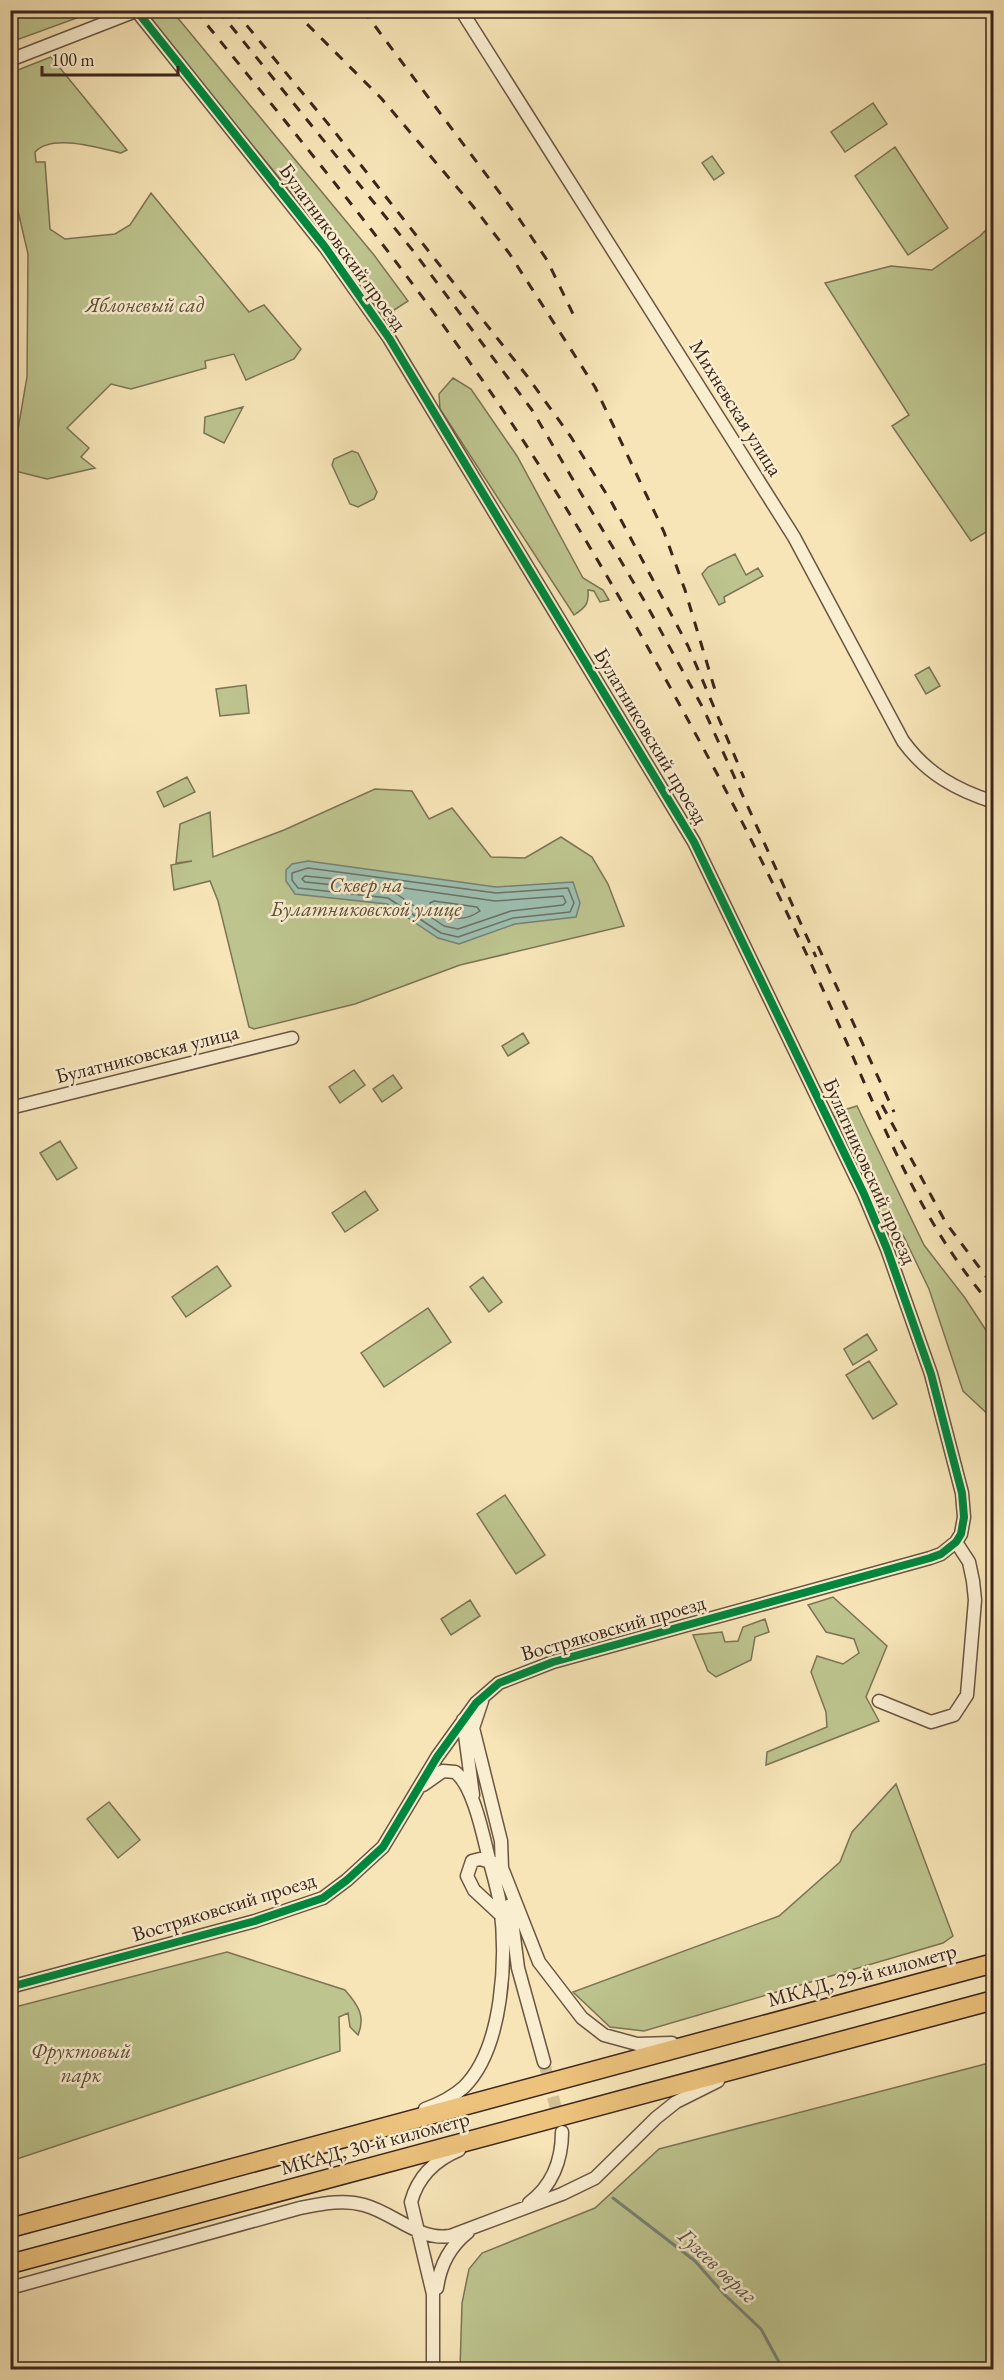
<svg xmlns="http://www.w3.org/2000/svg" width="1004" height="2380" viewBox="0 0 1004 2380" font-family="'EB Garamond',serif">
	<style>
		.green { fill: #bdc48e; stroke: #7c7455; stroke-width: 1.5 }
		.water { fill: #9dbfb0; stroke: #768175; stroke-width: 1.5 }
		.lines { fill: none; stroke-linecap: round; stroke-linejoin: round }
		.shore { stroke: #6c7266; stroke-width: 1.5 }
		.stream { stroke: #768175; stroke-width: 3 }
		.minor-tunnel { stroke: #d1bf98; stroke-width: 12; stroke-dasharray: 12 6; stroke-linecap: butt }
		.minor-casing { stroke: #6a5543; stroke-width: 15 }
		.highway-casing { stroke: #3b251c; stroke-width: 21 }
		.minor { stroke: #faeed0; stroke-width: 12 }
		.highway { stroke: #ecc27c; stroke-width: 18 }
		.rail { stroke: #3b251c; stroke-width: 3; stroke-dasharray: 10 10; stroke-linecap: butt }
		.cycleway-casing { stroke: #faeed0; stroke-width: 11 }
		.cycleway { stroke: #00873e; stroke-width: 8 }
		.labels { text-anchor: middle; stroke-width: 5; stroke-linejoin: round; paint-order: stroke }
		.street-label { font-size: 21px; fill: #3b251c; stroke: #faeed0 }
		.park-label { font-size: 21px; font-style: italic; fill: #5c4d38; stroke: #faeed0 }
		.water-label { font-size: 22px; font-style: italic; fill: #585348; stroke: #faeed0 }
	</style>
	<rect width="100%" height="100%" fill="#f7e5b7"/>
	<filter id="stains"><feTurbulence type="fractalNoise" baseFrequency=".00333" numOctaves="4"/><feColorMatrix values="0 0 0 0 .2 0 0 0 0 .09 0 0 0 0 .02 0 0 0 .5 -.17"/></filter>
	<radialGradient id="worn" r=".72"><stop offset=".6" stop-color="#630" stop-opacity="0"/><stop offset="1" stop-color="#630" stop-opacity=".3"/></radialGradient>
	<path class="green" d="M11 10H96V11L11 42Z
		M142 11H172L374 255 408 301 385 316 369 299 379 294 370 281 360 282 331 241Z
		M51 57 127 150 121 153C99 148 52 133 35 152L36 162H45L50 229 65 239 115 234 130 225 151 193 249 312 264 305 301 349 294 359 246 380 234 354 205 361 206 368 131 389 111 384 67 428 89 448 81 457 95 468 47 479 11 470 27 377 28 254 11 181 10 73Z
		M873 103 887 124 845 152 831 132Z
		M895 147 948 228 908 255 855 176Z
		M712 156 724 173 714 180 702 163Z
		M993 223V528L971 541 892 426 909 415 825 283 891 266 932 270 980 236Z
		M453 378 471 389 517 456 583 578 603 590 609 600 600 602 594 591 588 590C589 604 586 607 574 615L440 409 439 394Z
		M243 407 224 443 204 433 205 417Z
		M352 451 358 453 377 492 374 499 358 507 350 504 332 465 334 459Z
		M735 554 746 575 758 568 763 576 724 597 725 602 719 605 702 574 708 567Z
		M929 667 940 686 926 694 915 675Z
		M246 685 249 713 220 716 216 689Z
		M187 777 195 792 164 807 157 792Z
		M375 789 412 791 429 819 452 808 491 857 525 858 561 837 592 857 608 884 624 926 460 965 355 1004 254 1029 249 1027 218 901 210 881 174 890 171 865 192 861 176 863 180 824 210 812 213 857 284 830Z
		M523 1033 529 1043 508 1056 502 1046Z
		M354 1070 365 1085 340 1103 329 1087Z
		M393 1075 402 1088 382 1102 373 1089Z
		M857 1106 924 1245 965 1298 993 1341V1419L963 1391 929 1289 903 1235 888 1229 834 1113Z
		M60 1141 77 1168 57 1180 40 1153Z
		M365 1191 378 1210 345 1232 332 1213Z
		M217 1266 231 1286 186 1317 172 1297Z
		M483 1277 502 1302 489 1312 470 1287Z
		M428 1308 451 1342 384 1387 361 1353Z
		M867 1334 877 1350 853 1365 844 1349Z
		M869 1361 897 1404 873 1419 846 1375Z
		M505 1495 545 1555 516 1574 477 1514Z
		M833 1597 887 1646 866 1697 879 1721 766 1765 767 1752 827 1727 826 1712 811 1672 817 1656 843 1664 859 1653 854 1639 826 1632 808 1605Z
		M470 1600 480 1616 451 1635 441 1619Z
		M765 1619 769 1632 755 1637 751 1660 716 1677 708 1671 693 1635 722 1632 725 1642 738 1641 743 1627Z
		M896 1784 953 1936 943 1943 644 2031 610 2027 573 1992 779 1916 840 1862 852 1832Z
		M109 1802 140 1840 118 1858 87 1819Z
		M227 1952 345 1990C358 2005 366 2016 358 2035L350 2027 348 2013 339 2017 340 2051 11 2161V2008Z
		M993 2062V2369H460L462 2303 469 2269 482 2253 595 2208 659 2149Z"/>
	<path class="water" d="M308 861 496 887 573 882 580 903 576 917 515 924 459 944 438 938 387 904 295 894 286 881V870L292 864Z"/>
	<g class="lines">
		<path class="shore" d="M308 868 496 893 568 888 574 903 570 912 513 918 458 937 441 933 388 898 298 888 292 880V873Z
			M305 876 335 879 337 882 334 885 305 882 302 879Z
			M397 887 495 901 563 896 566 902 563 905 511 911 458 929 444 926 395 893 394 889Z
			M434 901 477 907 480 911C461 924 448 918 431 907L430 903Z"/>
		<path class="stream" d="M613 2198 695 2261 725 2295 761 2329 780 2364 786 2370"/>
		<path class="minor-tunnel" d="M544 2062 562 2132"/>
		<defs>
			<path id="minor" d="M461 10 794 537 903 741C926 773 956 790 994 802
				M10 60 136 11
				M10 1108 292 1038
				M482 1701 473 1728 501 1841 502 1868 539 1962 582 2018 604 2035 637 2044 672 2043
				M879 1701 931 1722 954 1715 967 1695 975 1600 973 1581 969 1562 956 1542
				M463 1720 473 1795
				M423 1785 443 1771 455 1772C472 1784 482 1830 487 1851 491 1868 497 1886 500 1904 507 1956 504 2047 464 2087 453 2097 439 2104 425 2109
				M494 1863 480 1859 472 1861 467 1876 474 1890 503 1917
				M510 1905 518 1968 544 2062
				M10 1987 255 1921 323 1898 347 1880 383 1847 437 1757 476 1703 499 1683 553 1662 930 1558 941 1554 956 1542 961 1534 964 1517 962 1493 931 1374 887 1249 864 1194 694 842 389 338 325 247 136 10
				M529 2203C552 2186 562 2160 562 2132
				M10 2288 300 2208C321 2204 343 2199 364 2205 394 2213 419 2241 450 2236L562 2194 595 2178 656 2118 676 2102 718 2081
				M437 2288C440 2265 449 2247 468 2232
				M433 2370V2294L411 2202C418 2176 435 2160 459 2150"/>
			<path id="highway" d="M10 2228 994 1963
				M10 2264 994 2000"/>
		</defs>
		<use href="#minor" class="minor-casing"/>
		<use href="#highway" class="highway-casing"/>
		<use href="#minor" class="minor"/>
		<use href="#highway" class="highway"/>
		<path class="rail" d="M195 10C299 138 403 264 496 400 576 517 648 645 715 770 756 847 794 926 830 1005 878 1110 916 1220 994 1308
			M218 10 414 252 532 410 645 602 704 710 816 957
			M234 10 334 131 527 376 571 437 612 503 688 646 744 778
			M293 10 381 98 472 205 509 253 595 387 664 532 685 590 715 690
			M363 10 520 220 547 260 574 316
			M818 946 894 1112
			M882 1105 946 1223 994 1287"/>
		<defs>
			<path id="cycleway" d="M10 1987 255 1921 323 1898 347 1880 383 1847 437 1757 476 1703 499 1683 553 1662 930 1558 941 1554 956 1542 961 1534 964 1517 962 1493 931 1374 887 1249 864 1194 694 842 389 338 325 247 136 10"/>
		</defs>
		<use href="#cycleway" class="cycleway-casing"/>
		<use href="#cycleway" class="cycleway"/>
	</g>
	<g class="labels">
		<g class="street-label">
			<text transform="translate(343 247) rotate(54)" y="7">Булатниковский проезд</text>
			<text transform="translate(736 408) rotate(58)" y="7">Михневская улица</text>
			<text transform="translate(651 736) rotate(59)" y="7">Булатниковский проезд</text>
			<text transform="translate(147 1054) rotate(-14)" y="7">Булатниковская улица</text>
			<text transform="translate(870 1171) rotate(66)" y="7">Булатниковский проезд</text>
			<text transform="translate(613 1628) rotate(-16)" y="7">Востряковский проезд</text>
			<text transform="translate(224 1907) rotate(-17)" y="7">Востряковский проезд</text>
			<text transform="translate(862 1975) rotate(-15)" y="7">МКАД, 29-й километр</text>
			<text transform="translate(375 2143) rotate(-15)" y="7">МКАД, 30-й километр</text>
		</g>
		<g class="park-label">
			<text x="145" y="312">Яблоневый сад</text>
			<text x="366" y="892">Сквер на<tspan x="366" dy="24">Булатниковской улице</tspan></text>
			<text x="81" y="2058">Фруктовый<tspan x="81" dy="24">парк</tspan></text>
		</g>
		<g class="water-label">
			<text transform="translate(718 2265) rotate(43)" y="8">Гузеев овраг</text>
		</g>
	</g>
	<rect width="1004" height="2380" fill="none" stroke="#f7e5b7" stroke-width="36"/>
	<rect x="12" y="12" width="980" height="2356" fill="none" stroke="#3b251c" stroke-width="3"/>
	<rect x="18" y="18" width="968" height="2344" fill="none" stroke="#3b251c" stroke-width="1.5"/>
	<path d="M42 66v9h136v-9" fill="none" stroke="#3b251c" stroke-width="3"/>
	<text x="51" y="66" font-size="18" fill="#3b251c" stroke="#faeed0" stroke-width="4.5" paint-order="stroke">100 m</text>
	<rect width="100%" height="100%" filter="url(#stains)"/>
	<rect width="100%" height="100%" fill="url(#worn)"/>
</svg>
